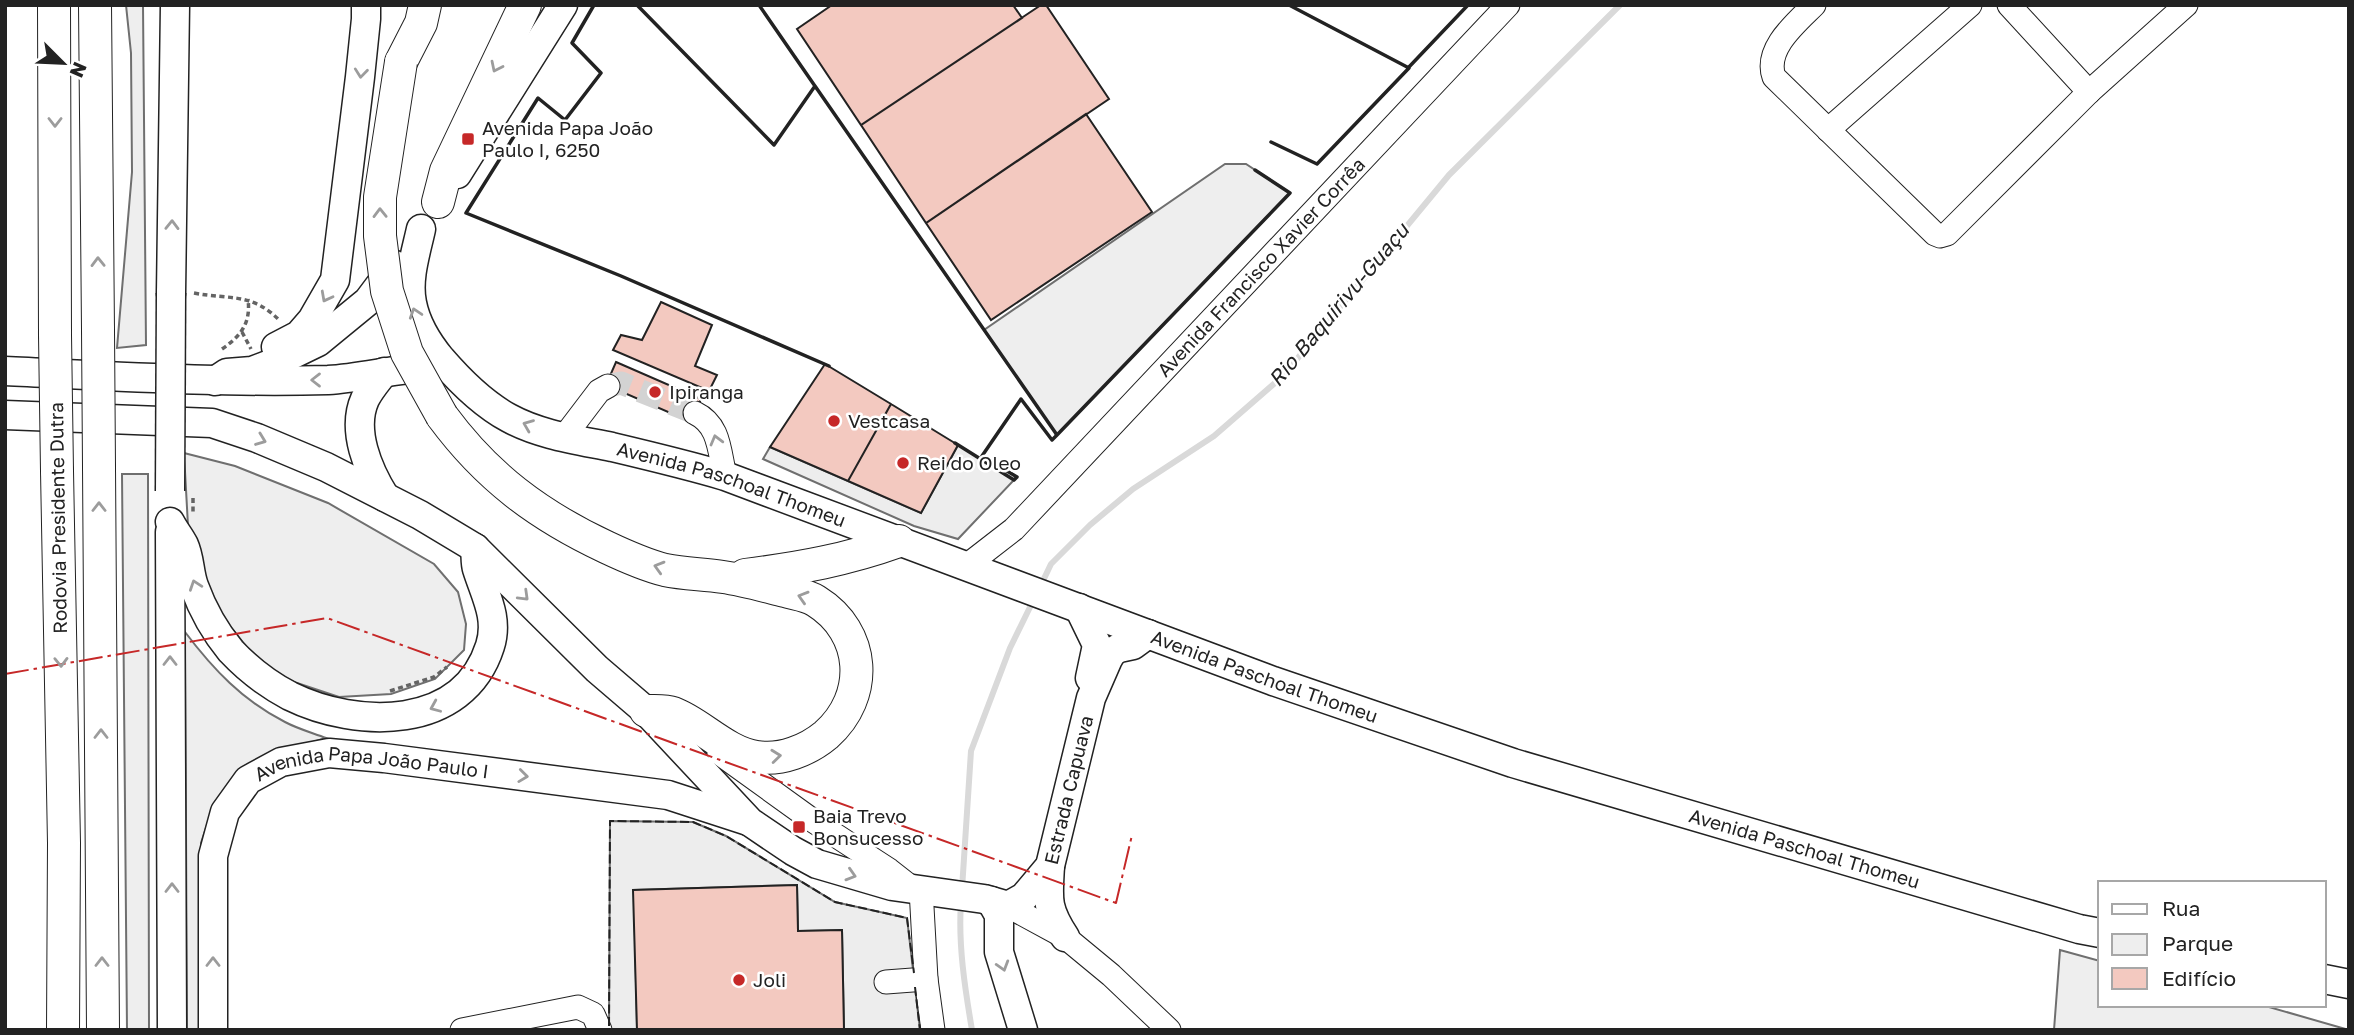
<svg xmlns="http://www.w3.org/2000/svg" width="2354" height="1035" viewBox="0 0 2354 1035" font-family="'Golos Text',sans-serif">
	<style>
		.green { fill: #eee; stroke: #6f6f6f; stroke-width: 2 }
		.parking { fill: #ededed; stroke: #6f6f6f; stroke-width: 2 }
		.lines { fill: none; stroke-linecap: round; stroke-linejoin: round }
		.stream { stroke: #d9d9d9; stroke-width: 6 }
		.building { fill: #f3c9c0; stroke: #222; stroke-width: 2 }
		.minor-tunnel { stroke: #d3d3d3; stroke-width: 23; stroke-dasharray: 23 11; stroke-linecap: butt }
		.minor-casing { stroke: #222; stroke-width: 25 }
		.major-casing { stroke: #222; stroke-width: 31 }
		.highway-casing { stroke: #222; stroke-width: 34 }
		.path { stroke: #646464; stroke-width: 3.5; stroke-dasharray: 5 3.5; stroke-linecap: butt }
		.minor { stroke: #fff; stroke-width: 23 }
		.major { stroke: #fff; stroke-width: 28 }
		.highway { stroke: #fff; stroke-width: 32 }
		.major-bridge-casing { stroke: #222; stroke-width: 31; stroke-linecap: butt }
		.highway-bridge-casing { stroke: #222; stroke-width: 34; stroke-linecap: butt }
		.major-bridge { stroke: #fff; stroke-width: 28 }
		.highway-bridge { stroke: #fff; stroke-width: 32 }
		.fence { stroke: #222; stroke-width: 2; stroke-dasharray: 9 3.5; stroke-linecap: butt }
		.wall { stroke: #222; stroke-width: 3.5 }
		.power { stroke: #c62828; stroke-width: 2; stroke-dasharray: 24 5 3.5 5; stroke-linecap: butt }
		.oneway { stroke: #9c9c9c }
		.poi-dot { fill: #c62828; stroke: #fff; stroke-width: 2.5 }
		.labels { text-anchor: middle; stroke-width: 5; stroke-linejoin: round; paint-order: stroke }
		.poi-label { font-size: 19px; fill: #222; stroke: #fff; text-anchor: start }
		.street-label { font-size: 19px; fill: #222; stroke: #fff }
		.water-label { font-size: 21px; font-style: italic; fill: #222; stroke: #fff }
	</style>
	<rect width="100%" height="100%" fill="#fff"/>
	<path class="green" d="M126 5H143L146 345 117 348 132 172 131 53Z
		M1225 164H1246L1290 193 1057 435 984 330Z
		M184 453 235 466 328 503 434 564 458 592 466 624 464 650 435 679 391 694 339 697 282 678 249 650 220 614 200 571 188 526Z
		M122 474H148L149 1030H127Z
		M185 632C213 669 243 701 285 722 298 729 313 733 326 738L287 750 214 804 201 843V1030H187Z
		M2060 950 2100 961V1005H2262L2349 1030H2054Z"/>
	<path class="parking" d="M958 445 1014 480 958 539 914 526 763 459 770 447 921 513Z
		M610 821 693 822 726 836 835 902 907 918 920 1030H844L842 930 798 931 797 885 634 890 637 1030H609Z"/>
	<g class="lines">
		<path class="stream" d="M1041 585 1051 564 1090 525 1133 489 1214 436 1283 376 1449 175 1620 5
			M962 889 971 751 1010 648 1033 601
			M961 903C958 944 965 989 972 1030"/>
	</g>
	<path class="building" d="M832 5H1013L1022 18 861 125 797 29Z
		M1041 5H1046L1109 99 926 223 861 125Z
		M1086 114 1152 212 991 320 926 223Z
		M661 302 712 325 695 366 717 375 709 391 613 350 621 335 642 340Z
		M616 362 701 399 691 422 606 385Z
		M825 364 891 404 848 481 770 447Z
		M891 404 958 445 921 513 848 481Z
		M797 885 798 931 842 930 844 1030H637L633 890Z"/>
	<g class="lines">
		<path class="minor-tunnel" d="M608 386 621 383 695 413"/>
		<defs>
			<g id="minor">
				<path d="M1814 5C1796 23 1764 49 1774 77L1935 234 1940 236 1947 234 2089 92 2186 5"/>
				<path d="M2009 5 2089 92"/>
				<path d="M1828 130 1970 5"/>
				<path d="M695 413C720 425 719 451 725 476"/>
				<path d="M564 437 599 391 608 386"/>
				<path id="s1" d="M965 567 1014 529 1508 5"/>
				<path d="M719 753 812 820 889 870 912 888"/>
				<path d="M921 889 926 979 933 1030"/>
				<path d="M1008 906 1065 937 1111 975 1169 1030"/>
				<path d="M886 982 926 979"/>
				<path d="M462 1030 578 1007 593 1014 600 1030"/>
			</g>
			<g id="major">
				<path d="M457 174 563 5"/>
				<path id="s2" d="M421 229C416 252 407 279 412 303 416 324 427 342 441 359 460 381 483 404 509 418 540 435 578 440 612 447 650 456 688 465 725 476L1273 681 1513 763 2079 929 2100 933"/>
				<path d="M171 293 175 5"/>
				<path d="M276 347 299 335 312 320 335 280 360 77 366 19V5"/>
				<path d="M5 371C113 376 220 383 328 380 363 378 398 368 434 367"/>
				<path d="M384 372C378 380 370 389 365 399 351 430 368 470 385 497"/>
				<path d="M215 381 227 373 252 371 281 360 318 342 368 301 395 265"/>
				<path id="s3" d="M5 415 212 423 257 438 326 467 420 515 475 548 597 669 646 711 750 822 793 851 817 864 892 886 984 899 1008 906 1024 897 1050 866 1091 698 1108 659 1112 652 1119 648 1133 645 1148 634"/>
				<path d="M170 522C174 530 180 537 184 545 190 558 189 573 194 586 202 608 216 633 231 651 247 668 269 685 290 696 357 729 463 731 490 646 499 618 485 595 477 569 475 563 476 555 475 548"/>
				<path d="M170 532 172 1030"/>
				<path d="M1079 608 1097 645 1090 678"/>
				<path d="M1050 866C1048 899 1046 908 1065 937"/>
				<path d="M991 901 999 915V952L1023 1030"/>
				<path d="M2324 979 2349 984"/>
				<path id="s4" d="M213 1030V856L225 812 248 780 281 762 329 753 384 758 668 795 748 821"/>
			</g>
			<path id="highway" d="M54 5 55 335
				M95 5 98 330
				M401 62 421 23 425 5
				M438 202 446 171 525 5
				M442 416C487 477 538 515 606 547 625 556 645 565 665 570 684 574 704 574 723 577 744 580 765 586 785 591 795 594 807 595 816 601 866 632 870 696 826 735 808 750 781 761 757 757 726 753 700 723 673 713 665 710 654 711 646 711
				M99 467 103 1030
				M57 471 64 843 63 1030
				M745 575C801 568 846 560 899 541"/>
		</defs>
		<use href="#minor" class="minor-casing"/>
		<use href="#major" class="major-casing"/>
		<use href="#highway" class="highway-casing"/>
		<path class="path" d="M194 293C230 300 252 292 280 321
			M242 332 251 349
			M222 349C241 336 251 323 248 299
			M193 498V515
			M390 691 434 677 447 667"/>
		<use href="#minor" class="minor"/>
		<use href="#major" class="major"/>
		<use href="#highway" class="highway"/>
		<defs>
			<path id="major-bridge" d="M170 491 171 293"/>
			<path id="highway-bridge" d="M401 62 380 197V236L387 291 407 353 442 416
				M98 330 99 467
				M55 335 57 471"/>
		</defs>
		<use href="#major-bridge" class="major-bridge-casing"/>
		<use href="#highway-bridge" class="highway-bridge-casing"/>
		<use href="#major-bridge" class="major-bridge"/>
		<use href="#highway-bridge" class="highway-bridge"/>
		<path class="fence" d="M915 987 920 1030
			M609 1026 610 821 693 822 726 836 835 902 907 918 914 973"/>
		<path class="wall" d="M594 5 572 43 601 73 565 120 538 98 466 213 621 276 829 366
			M637 5 774 145 815 86 1057 435 1052 440 1021 399 982 456 1017 477 1014 480 955 443
			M759 5 817 89
			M1408 68 1468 5
			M1271 142 1317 164 1409 68 1289 5
			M1056 434 1057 435 1290 193 1255 170"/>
		<path class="power" d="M5 674 327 618 1116 903 1132 835"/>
	</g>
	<defs><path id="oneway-chevron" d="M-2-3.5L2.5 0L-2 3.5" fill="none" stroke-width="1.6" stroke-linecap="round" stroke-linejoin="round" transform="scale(1.75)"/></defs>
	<g class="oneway">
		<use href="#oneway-chevron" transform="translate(496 67) rotate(116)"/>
		<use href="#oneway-chevron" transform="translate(361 73) rotate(96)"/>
		<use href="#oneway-chevron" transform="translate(55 122) rotate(90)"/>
		<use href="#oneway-chevron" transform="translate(380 213) rotate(-91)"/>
		<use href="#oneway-chevron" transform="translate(172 225) rotate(-89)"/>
		<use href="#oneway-chevron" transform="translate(98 262) rotate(-91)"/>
		<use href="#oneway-chevron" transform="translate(326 297) rotate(118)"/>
		<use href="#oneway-chevron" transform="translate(415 313) rotate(-108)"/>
		<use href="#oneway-chevron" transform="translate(316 380) rotate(180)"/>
		<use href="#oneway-chevron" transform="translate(528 425) rotate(-158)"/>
		<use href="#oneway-chevron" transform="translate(261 440) rotate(21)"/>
		<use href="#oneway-chevron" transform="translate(716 440) rotate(-105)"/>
		<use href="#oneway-chevron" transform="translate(99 507) rotate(-90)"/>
		<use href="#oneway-chevron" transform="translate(659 567) rotate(-164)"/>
		<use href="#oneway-chevron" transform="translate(195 585) rotate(-109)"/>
		<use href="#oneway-chevron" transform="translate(524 596) rotate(44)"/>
		<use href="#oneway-chevron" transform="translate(803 597) rotate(-163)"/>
		<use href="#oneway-chevron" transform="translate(170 661) rotate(-90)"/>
		<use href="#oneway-chevron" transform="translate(61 662) rotate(89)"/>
		<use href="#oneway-chevron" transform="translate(435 707) rotate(157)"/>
		<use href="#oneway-chevron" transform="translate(101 734) rotate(-90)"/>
		<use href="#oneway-chevron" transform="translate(776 756) rotate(-6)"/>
		<use href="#oneway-chevron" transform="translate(523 776) rotate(7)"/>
		<use href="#oneway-chevron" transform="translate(851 875) rotate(17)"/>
		<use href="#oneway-chevron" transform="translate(172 888) rotate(-90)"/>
		<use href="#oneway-chevron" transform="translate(102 962) rotate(-90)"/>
		<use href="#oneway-chevron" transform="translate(213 962) rotate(-90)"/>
		<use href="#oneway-chevron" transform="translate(1003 966) rotate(73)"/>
	</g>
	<g class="poi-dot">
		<rect x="461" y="132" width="14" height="14" rx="3.5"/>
		<circle cx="655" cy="392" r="7"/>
		<circle cx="834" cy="421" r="7"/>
		<circle cx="903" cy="463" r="7"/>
		<rect x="792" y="820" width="14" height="14" rx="3.5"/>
		<circle cx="739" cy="980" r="7"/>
	</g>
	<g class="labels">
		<g class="poi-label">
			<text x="482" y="135">Avenida Papa João<tspan x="482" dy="22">Paulo I, 6250</tspan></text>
			<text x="669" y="399">Ipiranga</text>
			<text x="848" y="428">Vestcasa</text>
			<text x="917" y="470">Rei do Oleo</text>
			<text x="813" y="823">Baia Trevo<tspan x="813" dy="22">Bonsucesso</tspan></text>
			<text x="753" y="987">Joli</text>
		</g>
		<g class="street-label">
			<text dy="7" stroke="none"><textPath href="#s1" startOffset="422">Avenida Francisco Xavier Corrêa</textPath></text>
			<text dy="7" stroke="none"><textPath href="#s2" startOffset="462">Avenida Paschoal Thomeu</textPath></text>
			<text transform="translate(58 518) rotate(-91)" y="7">Rodovia Presidente Dutra</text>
			<text dy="7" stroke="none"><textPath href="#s2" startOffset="1029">Avenida Paschoal Thomeu</textPath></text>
			<text dy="7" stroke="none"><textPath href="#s4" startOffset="387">Avenida Papa João Paulo I</textPath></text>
			<text dy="7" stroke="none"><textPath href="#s3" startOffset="1300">Estrada Capuava</textPath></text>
			<text dy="7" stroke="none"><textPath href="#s2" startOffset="1596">Avenida Paschoal Thomeu</textPath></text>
		</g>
		<g class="water-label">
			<text transform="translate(1339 305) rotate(-50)" y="7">Rio Baquirivu-Guaçu</text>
		</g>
	</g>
	<rect width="2354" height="1035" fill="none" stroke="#222222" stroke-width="14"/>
	<rect x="2098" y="881" width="228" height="126" fill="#ffffff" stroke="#a7a7a7" stroke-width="2"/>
	<rect x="2112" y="904" width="35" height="10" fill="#ffffff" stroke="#a7a7a7" stroke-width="2"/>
	<text x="2162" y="916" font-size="21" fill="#222222">Rua</text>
	<rect x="2112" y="934" width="35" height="21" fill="#eeeeee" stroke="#a7a7a7" stroke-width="2"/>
	<text x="2162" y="951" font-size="21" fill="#222222">Parque</text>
	<rect x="2112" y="968" width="35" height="21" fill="#f3c9c0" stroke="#a7a7a7" stroke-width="2"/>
	<text x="2162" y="986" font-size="21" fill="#222222">Edifício</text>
	<g transform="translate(63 63) rotate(114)" stroke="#ffffff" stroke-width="5" paint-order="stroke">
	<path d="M0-5L12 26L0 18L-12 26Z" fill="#222222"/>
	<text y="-10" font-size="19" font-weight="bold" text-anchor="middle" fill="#222222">N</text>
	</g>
</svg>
